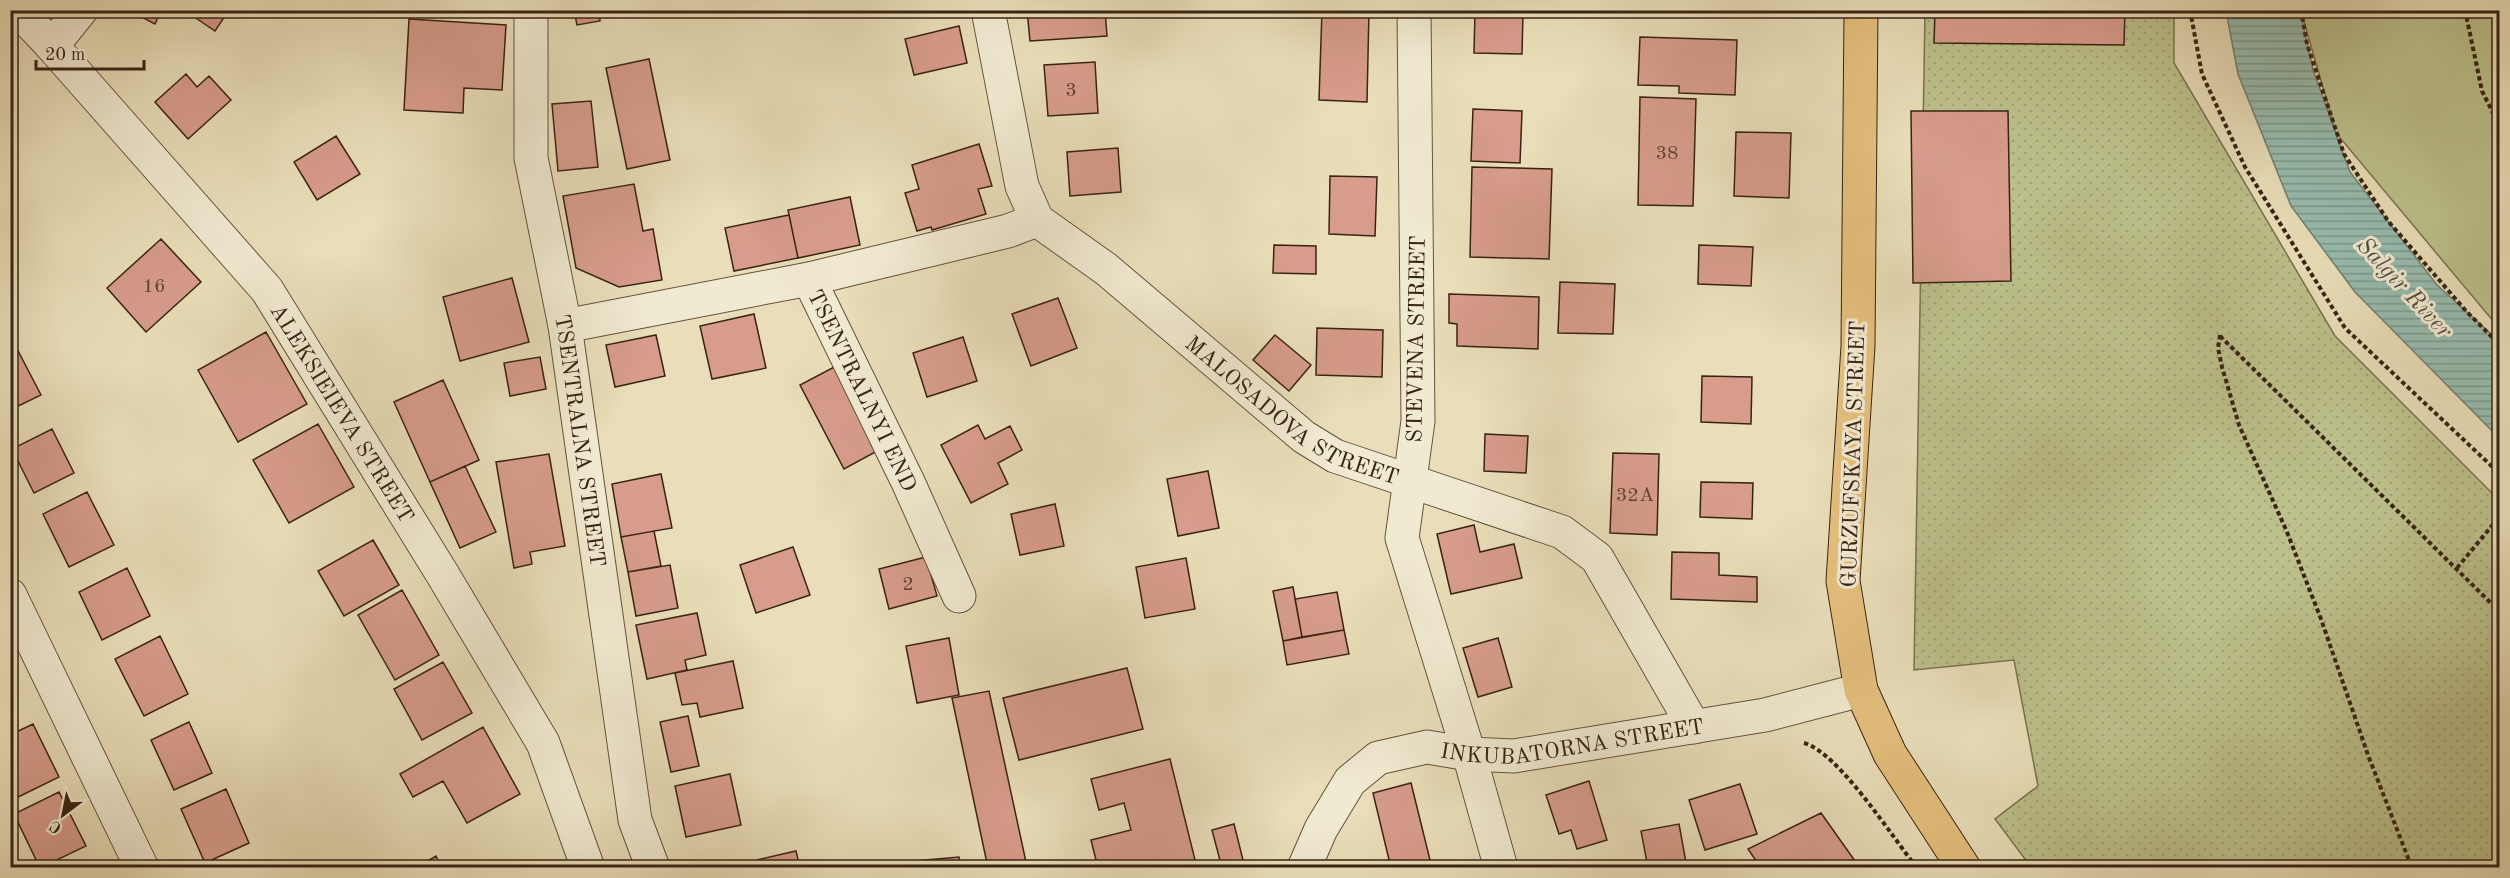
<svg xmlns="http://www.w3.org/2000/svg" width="2510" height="878" viewBox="0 0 2510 878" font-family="'Old Standard TT',serif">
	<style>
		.grass { fill: url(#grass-dots); stroke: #7a7250; stroke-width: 1.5 }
		.garden { fill: #bcc08b; stroke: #7a7250; stroke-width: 1.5 }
		.water { fill: url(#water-rules); stroke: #717f70; stroke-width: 1.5 }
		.building { fill: #d79c8b; stroke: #392314; stroke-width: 1.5 }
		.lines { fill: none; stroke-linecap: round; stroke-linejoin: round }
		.minor-casing { stroke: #65523d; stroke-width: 35 }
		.major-casing { stroke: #392314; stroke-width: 35 }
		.path { stroke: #392314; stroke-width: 4; stroke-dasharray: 4.5 3; stroke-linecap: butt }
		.minor { stroke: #f1ead2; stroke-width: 33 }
		.major { stroke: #e4bf7c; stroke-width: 33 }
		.labels { text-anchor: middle; stroke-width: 6; stroke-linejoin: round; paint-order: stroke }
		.number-label { font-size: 20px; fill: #604132 }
		.street-label { font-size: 22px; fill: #392314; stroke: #f1ead2 }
		.water-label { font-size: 24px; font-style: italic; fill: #555142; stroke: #f1ead2 }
	</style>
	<defs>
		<pattern id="grass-dots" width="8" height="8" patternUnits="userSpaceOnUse" patternTransform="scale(1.5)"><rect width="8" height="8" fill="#bcc08b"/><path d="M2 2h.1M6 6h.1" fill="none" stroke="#a2a577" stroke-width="1.8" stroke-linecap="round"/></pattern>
		<pattern id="water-rules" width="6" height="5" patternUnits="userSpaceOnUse" patternTransform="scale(1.5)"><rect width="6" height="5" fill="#97bcae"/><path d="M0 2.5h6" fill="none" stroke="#7c988c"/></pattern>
	</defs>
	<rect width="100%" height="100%" fill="#e9deb9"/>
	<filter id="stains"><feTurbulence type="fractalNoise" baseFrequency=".00333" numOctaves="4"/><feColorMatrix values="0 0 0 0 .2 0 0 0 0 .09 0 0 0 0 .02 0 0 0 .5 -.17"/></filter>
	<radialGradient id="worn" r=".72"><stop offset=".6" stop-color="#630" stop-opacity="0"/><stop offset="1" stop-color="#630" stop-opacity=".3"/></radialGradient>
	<path class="grass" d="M1925 11H2174V63L2335 336 2499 500V867H2031L1995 819 2038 786 2014 660 1914 670Z"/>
	<path class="garden" d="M2301 11H2499V328L2336 133Z"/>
	<path class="water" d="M2226 11H2300L2313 70 2350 172 2437 285 2499 341V438L2355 292 2291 206 2238 74Z"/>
	<path class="building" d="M128 10H161L155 24Z
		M188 10H229L215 31 187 12Z
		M574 10H599L600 21 577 25Z
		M1027 10H1105L1107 36 1030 41Z
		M1322 10H1369L1367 102 1319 100Z
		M1935 10H2125L2124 45 1934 43Z
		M1475 11 1523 13 1522 54 1474 53Z
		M409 19 506 25 502 90 464 88 463 113 404 110Z
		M959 26 967 63 914 75 905 39Z
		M1640 37 1737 40 1735 95 1679 93V86L1638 85Z
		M649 59 670 160 627 169 606 68Z
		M1095 62 1098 113 1048 116 1044 65Z
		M186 74 197 87 209 76 231 100 188 139 155 102Z
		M1640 97 1696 99 1693 206 1638 205Z
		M591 101 598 167 558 171 552 104Z
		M1473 109 1522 111 1520 163 1471 161Z
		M1911 111H2008L2011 281 1913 283Z
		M1736 132 1791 133 1789 198 1734 196Z
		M336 136 360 174 317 200 294 162Z
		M979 144 992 186 978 189 986 214 932 230 931 227 917 231 905 193 919 189 912 165Z
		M1118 148 1121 192 1070 196 1067 152Z
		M1472 167 1552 169 1549 259 1470 257Z
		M1330 176 1377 177 1375 236 1329 234Z
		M634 184 643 231 653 229 662 280 619 287 576 268 563 196Z
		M850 197 860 245 798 258 788 210Z
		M789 215 798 258 734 271 725 228Z
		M161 239 201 282 146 332 107 288Z
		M1274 245 1316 246V274L1273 273Z
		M1699 245 1753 247 1751 286 1698 284Z
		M10 260 17 274 10 277Z
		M512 278 529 342 460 361 443 297Z
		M1560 282 1615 284 1613 334 1558 333Z
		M1449 294 1539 297 1538 349 1457 346V324L1449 323Z
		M1058 298 1077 348 1031 366 1012 314Z
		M754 314 766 368 712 379 700 326Z
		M1317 328 1383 330 1382 377 1316 375Z
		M266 332 307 404 238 442 198 370Z
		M656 335 665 376 615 387 606 345Z
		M1275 335 1311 365 1289 391 1253 360Z
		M963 337 977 381 927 397 913 353Z
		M16 347 41 395 10 410V350Z
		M540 357 546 389 510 396 504 363Z
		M836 366 879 450 844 469 800 385Z
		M1702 376 1752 377 1751 424 1701 422Z
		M443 380 479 460 430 482 394 402Z
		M318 424 354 487 289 523 253 460Z
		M978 425 985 439 1010 426 1022 450 998 463 1008 484 971 503 941 445Z
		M52 429 74 473 34 493 12 449Z
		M1485 434 1528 436 1526 473 1484 471Z
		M1613 453 1659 454 1657 535 1610 533Z
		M549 454 565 546 530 552 532 564 514 568 496 462Z
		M465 466 496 532 460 548 430 482Z
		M1208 471 1219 528 1178 536 1167 479Z
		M661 474 672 528 621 537 612 484Z
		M1701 482 1753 483 1752 519 1700 517Z
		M87 492 114 545 69 567 43 514Z
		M1055 504 1064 546 1020 555 1011 514Z
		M1474 525 1480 552 1514 544 1522 578 1451 594 1437 534Z
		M654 531 661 566 628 572 621 537Z
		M373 540 399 585 344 616 318 571Z
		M793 547 810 595 756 613 740 565Z
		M1672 552 1719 553V575L1757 577V602L1671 599Z
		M926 557 937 596 889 609 879 569Z
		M1186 558 1195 609 1145 618 1136 567Z
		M670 565 678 608 636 616 628 572Z
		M127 568 150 616 102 640 79 592Z
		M1293 587 1302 637 1283 641 1273 591Z
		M402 590 439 655 395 680 358 615Z
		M1337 592 1344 630 1302 637 1295 599Z
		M697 613 706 655 685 660 687 670 647 679 636 625Z
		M1344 630 1349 654 1287 665 1283 641Z
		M160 636 188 694 144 716 115 659Z
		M949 638 959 695 917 703 906 646Z
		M1498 638 1512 687 1478 697 1463 648Z
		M733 661 743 708 700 717 697 703 682 705 675 673Z
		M443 662 472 713 422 740 394 689Z
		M1127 668 1143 729 1019 760 1003 698Z
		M989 691 1026 862 1000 868H988L952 698Z
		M688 716 699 766 671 772 660 722Z
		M189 722 212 773 174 790 151 740Z
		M33 724 59 777 10 801V735Z
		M483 727 520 794 467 823 443 781 413 797 400 774Z
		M1170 759 1197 868H1098L1091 840 1131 830 1124 803 1099 810 1091 779Z
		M730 774 741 825 686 837 675 786Z
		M1589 781 1607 840 1577 849 1571 830 1559 834 1546 795Z
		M1411 783 1432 868H1391L1373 793Z
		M1740 784 1757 834 1705 850 1689 800Z
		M226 789 249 843 205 863 181 809Z
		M59 792 86 846 40 868 14 814Z
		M1821 813 1860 868H1800L1799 866 1796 868H1761L1748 849Z
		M1234 824 1245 868H1222L1212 830Z
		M1679 824 1687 868H1648L1641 831Z
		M796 851 800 868H759L757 860Z
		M436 856 442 868H415Z
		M959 857 960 868H914V861Z
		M259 861 262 868H243Z
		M1378 861 1379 868H1346Z
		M1026 862 1027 868H1000Z"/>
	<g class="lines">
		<defs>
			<g id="minor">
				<path id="s1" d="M18 10 52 46 267 290 443 575 543 743 588 868"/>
				<path id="s2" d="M531 10V158L565 326 635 820 653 868"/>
				<path id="s3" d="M988 10 1022 186 1037 220 1106 269 1304 437 1335 456 1562 532 1597 558 1694 727"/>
				<path d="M1414 10 1418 421 1402 538 1469 754 1501 868"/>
				<path d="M52 46 81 10"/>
				<path d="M809 279 1008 231 1037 220"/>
				<path id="s4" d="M565 326 809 279 908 482 959 596"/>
				<path d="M10 595 142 868"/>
				<path id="s5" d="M1304 868 1321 829 1350 781 1378 758 1427 747 1469 754 1514 756 1765 715 1861 690"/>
			</g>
			<path id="major" d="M1861 10 1858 346 1843 581 1861 690 1890 754 1964 868"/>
		</defs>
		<use href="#minor" class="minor-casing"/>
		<use href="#major" class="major-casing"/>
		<path class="path" d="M2190 10 2202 74 2245 167 2345 328 2500 474
			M2301 10 2307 44 2344 154 2388 221 2466 311 2500 345
			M2465 10 2482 91 2500 127
			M2220 335 2218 348 2222 367 2239 425 2287 532 2321 619 2368 755 2412 868
			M2220 336 2496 608 2500 614
			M2457 568 2500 516
			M1804 743C1838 752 1893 838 1917 868"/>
		<use href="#minor" class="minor"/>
		<use href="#major" class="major"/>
	</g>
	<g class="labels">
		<g class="number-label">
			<text x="1071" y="96">3</text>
			<text x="1667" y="159">38</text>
			<text x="154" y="292">16</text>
			<text x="1635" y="501">32А</text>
			<text x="908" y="590">2</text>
		</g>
		<g class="street-label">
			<text transform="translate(1415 339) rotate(-89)" y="8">STEVENA STREET</text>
			<text dy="8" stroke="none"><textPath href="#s4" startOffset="372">TSENTRALNYI END</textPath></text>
			<text dy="8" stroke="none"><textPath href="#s3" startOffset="537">MALOSADOVA STREET</textPath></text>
			<text dy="8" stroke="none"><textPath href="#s1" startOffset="519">ALEKSIEIEVA STREET</textPath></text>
			<text dy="8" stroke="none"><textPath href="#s2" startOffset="435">TSENTRALNA STREET</textPath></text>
			<text transform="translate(1852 454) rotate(-88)" y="8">GURZUFSKAYA STREET</text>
			<text dy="8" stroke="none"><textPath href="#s5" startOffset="332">INKUBATORNA STREET</textPath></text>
		</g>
		<g class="water-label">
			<text transform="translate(2405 287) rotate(47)" y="8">Salgir River</text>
		</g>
	</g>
	<rect width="2510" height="878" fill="none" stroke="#e9deb9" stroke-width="36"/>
	<rect x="12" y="12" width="2486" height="854" fill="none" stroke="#392314" stroke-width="3"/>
	<rect x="18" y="18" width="2474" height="842" fill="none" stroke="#392314" stroke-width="1.5"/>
	<g transform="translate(63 815) rotate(212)" stroke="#f1ead2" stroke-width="4.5" paint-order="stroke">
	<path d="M0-4.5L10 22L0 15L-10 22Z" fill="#392314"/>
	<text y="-9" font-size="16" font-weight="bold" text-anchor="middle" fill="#392314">С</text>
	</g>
	<path d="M36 60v9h108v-9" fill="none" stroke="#392314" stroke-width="3"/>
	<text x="45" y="60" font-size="18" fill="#392314" stroke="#f1ead2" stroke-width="4.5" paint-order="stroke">20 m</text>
	<rect width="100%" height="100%" filter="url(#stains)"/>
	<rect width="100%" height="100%" fill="url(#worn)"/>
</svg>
